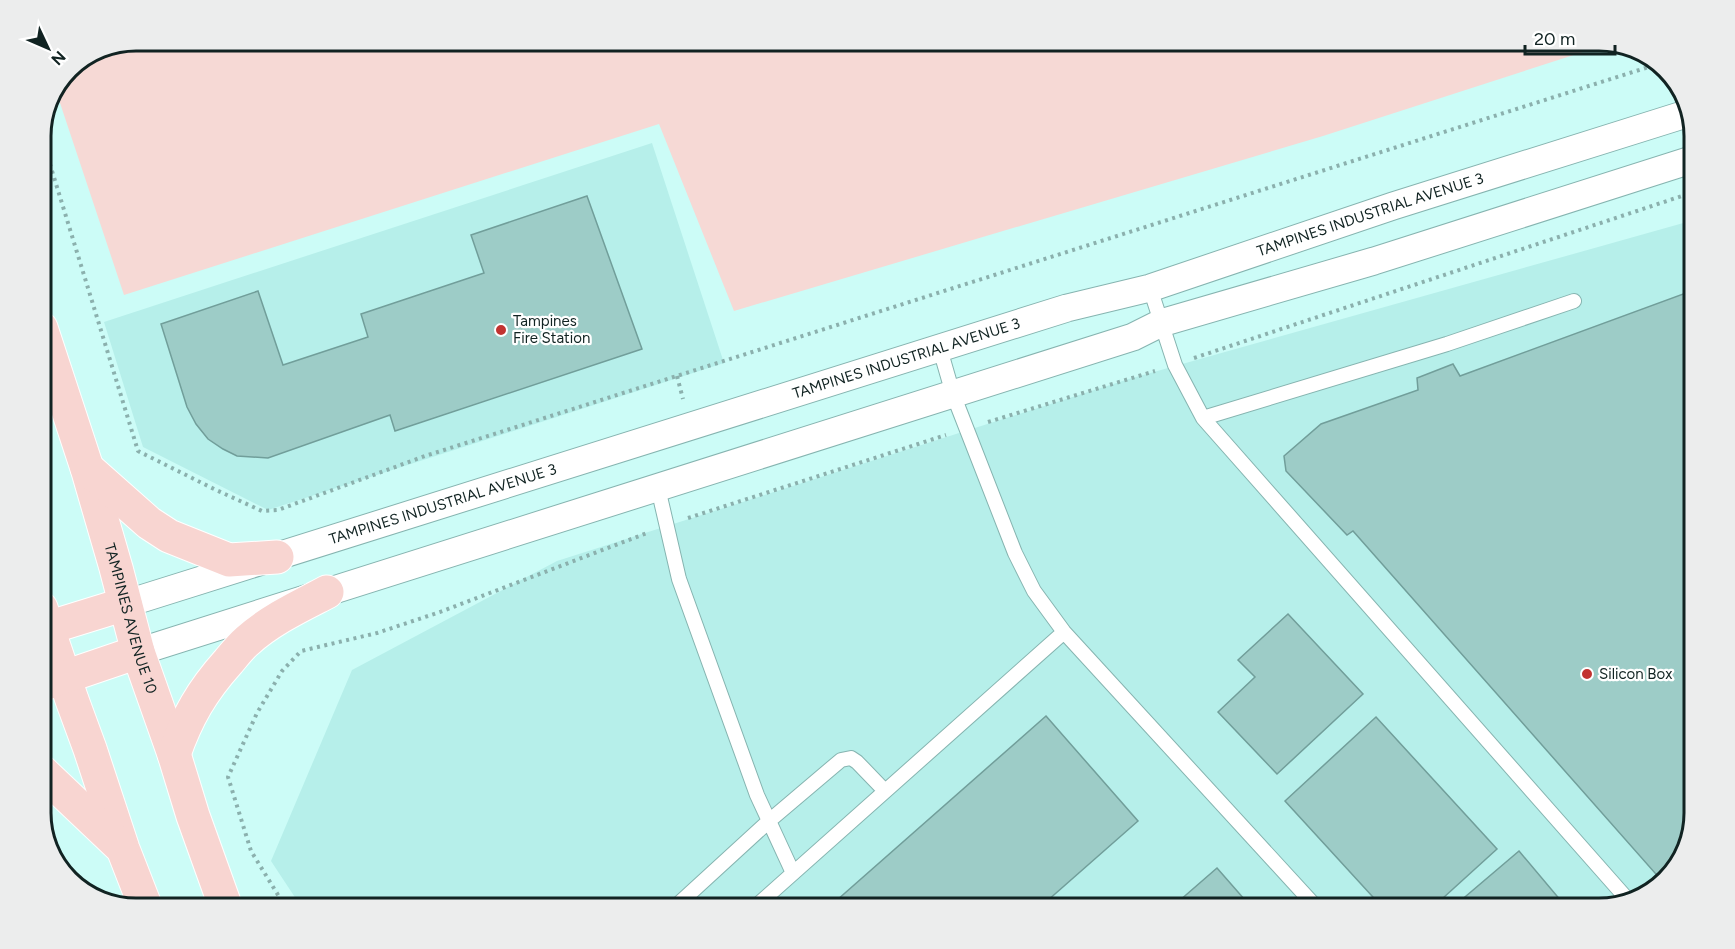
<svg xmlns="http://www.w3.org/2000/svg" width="1735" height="949" viewBox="0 0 1735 949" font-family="Figtree,sans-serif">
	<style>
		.built { fill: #b6efea }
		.green { fill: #f6d9d5 }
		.building { fill: #9dccc7; stroke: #719e9a; stroke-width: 1.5 }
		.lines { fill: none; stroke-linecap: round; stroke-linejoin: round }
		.lane-casing { stroke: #86b4b0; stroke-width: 16 }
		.street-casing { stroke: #86b4b0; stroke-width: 29 }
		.primary-casing { stroke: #fff; stroke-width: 35 }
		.path { stroke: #8bb0ad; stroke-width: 4; stroke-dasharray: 3 4.5; stroke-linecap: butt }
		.lane { stroke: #fff; stroke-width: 14 }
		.street { stroke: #fff; stroke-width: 27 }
		.primary { stroke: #f8d5d1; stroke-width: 33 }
		.poi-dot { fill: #c23331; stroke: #fff; stroke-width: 2 }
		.labels { text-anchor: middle; stroke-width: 4.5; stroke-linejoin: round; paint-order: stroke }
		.street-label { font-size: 15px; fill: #112322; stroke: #fff }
		.poi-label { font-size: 15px; fill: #112322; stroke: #fff; text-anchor: start }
		.rim { fill: none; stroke: #112322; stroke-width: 3 }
	</style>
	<rect width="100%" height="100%" fill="#ccfcf7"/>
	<path class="built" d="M652 143 724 363 268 510 143 447 104 322Z
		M1694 220V813L1685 856 1652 893 1600 908H302L271 861 352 670 557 561 1129 379Z"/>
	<path class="green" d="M136 40H1599L1611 43 1323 136 734 311 659 124 124 295 57 94 69 68Z"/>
	<path class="building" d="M587 196 642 349 395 431 390 415 268 458 237 456 223 449 208 439 196 424 187 407 161 324 258 291 283 365 368 337 361 314 484 273 471 235Z
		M1694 290V813L1685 856 1662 881 1353 531 1347 535 1286 471 1284 456 1321 424 1418 390 1417 378 1453 364 1460 376Z
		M1288 614 1363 694 1277 774 1218 712 1255 677 1238 660Z
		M1046 716 1138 821 1039 908H828Z
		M1376 717 1497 849 1432 908H1383L1285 801Z
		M1519 851 1567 908H1452Z
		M1217 868 1252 908H1171Z"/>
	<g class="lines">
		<defs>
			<path id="lane" d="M1150 288 1175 365 1203 418 1628 900
				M940 349 953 394 1015 553 1034 591 1064 632 1317 908
				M1203 418 1447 344 1574 301
				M658 488 679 579 757 795 793 873
				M674 908 769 821 841 760 851 758 857 762 885 791
				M754 908 1064 632"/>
			<g id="street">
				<path id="s1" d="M125 604 1067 308 1150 288 1393 206 1689 113"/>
				<path d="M138 652 1133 337 1161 323 1374 261 1694 159"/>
			</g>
			<g id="primary">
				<path id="s2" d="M41 328 87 468 116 568 138 652 174 754 193 816 226 908"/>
				<path d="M87 468 149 523 169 536 229 560 277 557"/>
				<path d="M41 608 72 700 90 749 123 849 146 908"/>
				<path d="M41 630 125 604"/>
				<path d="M41 685 138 652"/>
				<path d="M174 754C187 717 202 691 228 662 234 655 240 647 247 641 270 620 300 606 327 592"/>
				<path d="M41 771 119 845"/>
			</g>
		</defs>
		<use href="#lane" class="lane-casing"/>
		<use href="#street" class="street-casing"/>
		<use href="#primary" class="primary-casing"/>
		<path class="path" d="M41 135 138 451 214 489 262 511 278 510 425 456 1658 64
			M1194 358 1694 192
			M677 376 683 399
			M988 422 1155 371
			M688 518 946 435
			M286 908 251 851 228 777 257 713 282 671 301 651 377 633 440 612 647 533"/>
		<use href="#lane" class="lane"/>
		<use href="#street" class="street"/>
		<use href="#primary" class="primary"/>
	</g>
	<g class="poi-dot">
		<circle cx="501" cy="330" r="6"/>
		<circle cx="1587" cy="674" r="6"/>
	</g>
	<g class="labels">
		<g class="street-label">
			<text dy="5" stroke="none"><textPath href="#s1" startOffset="1305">TAMPINES INDUSTRIAL AVENUE 3</textPath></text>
			<text dy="5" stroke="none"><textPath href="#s1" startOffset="819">TAMPINES INDUSTRIAL AVENUE 3</textPath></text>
			<text dy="5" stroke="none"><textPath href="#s1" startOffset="333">TAMPINES INDUSTRIAL AVENUE 3</textPath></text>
			<text dy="5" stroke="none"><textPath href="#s2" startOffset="304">TAMPINES AVENUE 10</textPath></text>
		</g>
		<g class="poi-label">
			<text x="513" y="326">Tampines<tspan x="513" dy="17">Fire Station</tspan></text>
			<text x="1599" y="679">Silicon Box</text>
		</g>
	</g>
	<path d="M0 0H1735V949H0ZM136 51H1599A85 85 0 0 1 1684 136V813A85 85 0 0 1 1599 898H136A85 85 0 0 1 51 813V136A85 85 0 0 1 136 51Z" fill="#eceded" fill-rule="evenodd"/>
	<path class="rim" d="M136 51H1599A85 85 0 0 1 1684 136V813A85 85 0 0 1 1599 898H136A85 85 0 0 1 51 813V136A85 85 0 0 1 136 51Z"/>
	<g transform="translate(48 48) rotate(134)" stroke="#ffffff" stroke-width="4.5" paint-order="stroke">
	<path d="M0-4.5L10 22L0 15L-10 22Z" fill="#112322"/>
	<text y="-9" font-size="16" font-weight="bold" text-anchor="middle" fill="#112322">N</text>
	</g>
	<path d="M1525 45v9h90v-9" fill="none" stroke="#112322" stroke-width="3"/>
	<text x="1534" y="45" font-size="18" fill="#112322" stroke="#ffffff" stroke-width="4.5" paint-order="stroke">20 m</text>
</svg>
